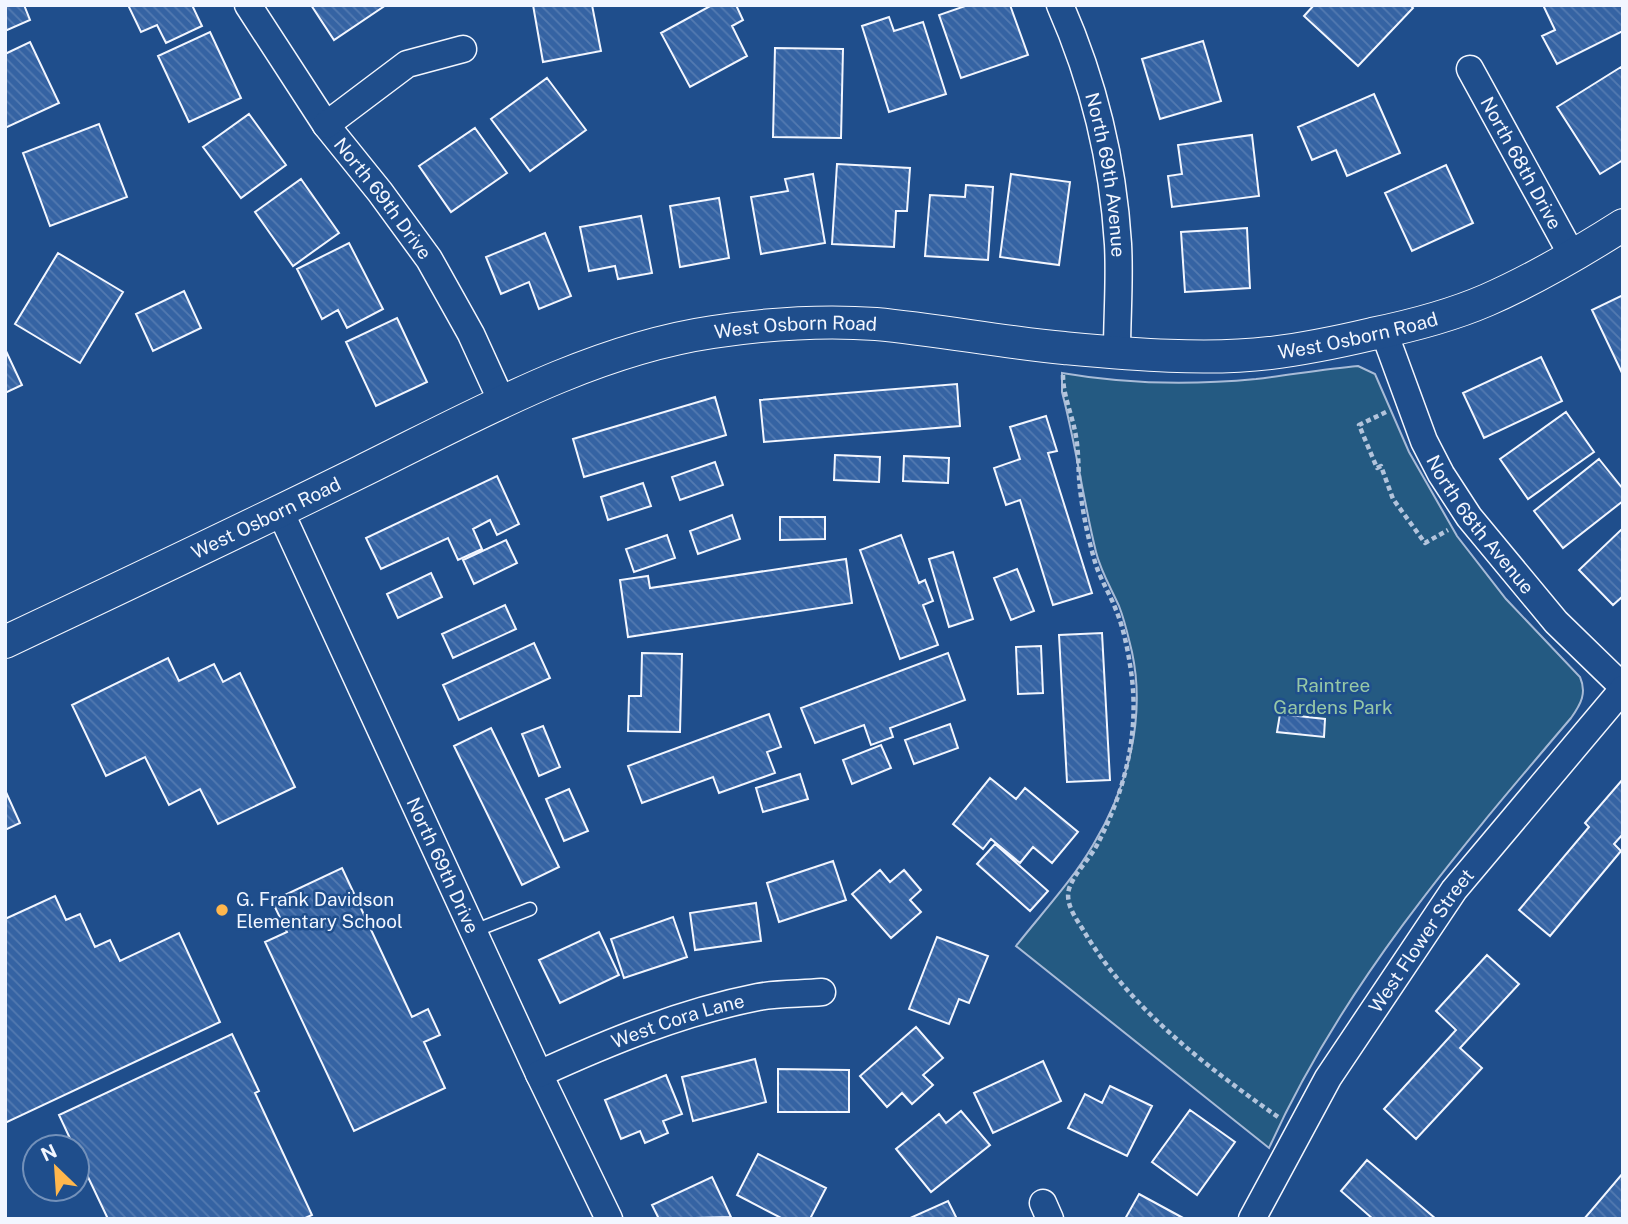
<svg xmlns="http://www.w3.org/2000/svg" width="1628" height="1224" viewBox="0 0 1628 1224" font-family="'Public Sans',sans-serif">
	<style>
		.green { fill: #245a82; stroke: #a8bbd7; stroke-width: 2 }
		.building { fill: url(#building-back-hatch); stroke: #f2f6ff; stroke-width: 2 }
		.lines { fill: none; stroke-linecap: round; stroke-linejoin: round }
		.service-casing { stroke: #f2f6ff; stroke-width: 15 }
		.minor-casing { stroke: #f2f6ff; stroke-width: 29 }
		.tertiary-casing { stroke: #f2f6ff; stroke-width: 34 }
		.path { stroke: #b3c4dc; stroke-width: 4.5; stroke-dasharray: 5 3.5; stroke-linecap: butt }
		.service { stroke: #1f4e8c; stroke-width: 12 }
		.minor { stroke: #1f4e8c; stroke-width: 26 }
		.tertiary { stroke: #1f4e8c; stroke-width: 32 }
		.poi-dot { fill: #ffb74d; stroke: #1f4e8c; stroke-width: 2.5 }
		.labels { text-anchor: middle; stroke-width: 5; stroke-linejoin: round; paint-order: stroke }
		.street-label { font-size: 19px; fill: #f2f6ff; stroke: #1f4e8c }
		.park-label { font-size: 19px; fill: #97c8a6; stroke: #1f4e8c }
		.poi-label { font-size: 19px; fill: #f2f6ff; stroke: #1f4e8c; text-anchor: start }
	</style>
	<defs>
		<pattern id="building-back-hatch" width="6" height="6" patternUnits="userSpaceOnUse" patternTransform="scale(1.75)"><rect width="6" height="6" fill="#3563a3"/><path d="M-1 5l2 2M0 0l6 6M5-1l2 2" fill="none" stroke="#537ab1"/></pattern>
	</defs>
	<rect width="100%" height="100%" fill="#1f4e8c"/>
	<path class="green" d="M1358 366 1375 374 1409 452 1457 536 1506 599 1580 677C1587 693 1581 704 1571 718 1457 852 1342 986 1269 1148L1016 946C1042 913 1072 881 1093 845 1128 787 1146 718 1132 652 1128 636 1125 621 1119 606 1111 588 1101 572 1096 552 1083 499 1076 445 1062 392V373C1125 384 1193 385 1256 379 1290 375 1324 369 1358 366Z"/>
	<path class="building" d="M5 5H24L30 20 5 31Z
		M128 5H192L202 26 166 43 157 25 141 32Z
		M311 5H386L334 40Z
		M533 5H592L601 51 543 62Z
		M712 5H736L743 20 732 26 747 56 690 87 661 33Z
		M968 5H1010L1028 55 961 78 939 15Z
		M1314 5H1410L1413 8 1358 66 1304 16Z
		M1543 5H1623V31L1557 64 1542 36 1555 30Z
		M889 17 894 31 923 22 946 94 889 112 862 26Z
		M210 32 241 98 189 122 158 56Z
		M1203 41 1221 101 1160 119 1142 59Z
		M30 42 59 103 5 128V54Z
		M775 48 843 49 841 138 773 137Z
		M1621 67 1623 70V160L1600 174 1557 107Z
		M547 78 586 130 530 171 491 119Z
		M1374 94 1400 153 1347 176 1336 150 1312 160 1298 127Z
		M249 114 286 165 241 198 203 147Z
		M99 124 127 197 50 226 23 153Z
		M475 128 507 173 451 212 419 166Z
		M1252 135 1259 196 1172 207 1168 176 1182 174 1178 145Z
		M837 164 910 168 907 211H896L894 247 832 244Z
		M1446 165 1473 223 1412 251 1385 193Z
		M813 174 825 243 761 254 751 197 788 191 785 179Z
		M1011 174 1070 182 1059 265 1000 257Z
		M301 179 339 233 293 266 255 212Z
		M966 185 993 187 988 260 925 256 930 195 965 197Z
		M719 198 729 258 680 267 670 206Z
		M641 216 652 273 618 279 615 266 589 271 580 227Z
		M1247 228 1250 288 1185 292 1181 232Z
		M545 233 571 296 539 309 529 282 501 294 486 257Z
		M349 243 383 309 347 328 338 310 322 319 297 269Z
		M58 253 123 292 80 363 15 324Z
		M184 291 201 328 153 351 136 314Z
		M1623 295V375L1592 310Z
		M397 318 427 382 376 406 346 342Z
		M5 349 22 385 5 393Z
		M1541 357 1562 401 1484 438 1463 393Z
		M957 384 960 426 764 442 760 400Z
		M715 397 726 435 584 477 573 439Z
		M1566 412 1594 452 1528 499 1500 459Z
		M1046 416 1057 451 1048 453 1092 593 1053 605 1020 500 1006 505 994 468 1020 459 1010 427Z
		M835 455 880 457 879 482 834 480Z
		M904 456 949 458 948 483 903 481Z
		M1599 459 1623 489V501L1563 548 1534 511Z
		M715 462 723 485 680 500 672 477Z
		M497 476 519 524 497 535 490 520 473 529 482 549 458 560 448 538 381 569 366 538Z
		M643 483 651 506 608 520 601 497Z
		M732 515 740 539 698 554 690 531Z
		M780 517H825V539L780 540Z
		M1623 528V596L1613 605 1579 570Z
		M667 535 675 558 634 572 626 549Z
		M901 535 919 583 925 580 933 601 923 605 938 645 900 659 860 550Z
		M506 540 517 563 474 584 463 560Z
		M953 552 973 619 949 627 929 559Z
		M846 559 852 603 628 637 620 580 648 576 650 588Z
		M1017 569 1034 611 1011 620 994 578Z
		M431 573 442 597 398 618 387 594Z
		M505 605 516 629 453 658 442 634Z
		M1102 633 1110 780 1067 782 1059 635Z
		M534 643 550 678 459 720 443 685Z
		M1041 646 1043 693 1018 694 1016 647Z
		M642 653 682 654 680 732 628 731 629 696H641Z
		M948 653 965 700 890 728 893 737 871 745 864 725 815 743 801 708Z
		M168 658 179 681 214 664 223 682 240 673 295 787 218 824 200 789 169 805 145 757 106 776 72 705Z
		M769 714 781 747 767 752 775 773 719 793 713 777 642 803 628 766Z
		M1280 714 1325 719 1324 737 1277 732Z
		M950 724 958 748 914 764 905 740Z
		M543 726 560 767 539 776 522 734Z
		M491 728 559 867 522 885 454 746Z
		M881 745 891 768 852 784 843 760Z
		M800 774 808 799 763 812 756 788Z
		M990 778 1016 799 1025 788 1078 832 1052 863 1033 847 1020 863 991 839 983 849 953 824Z
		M1623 779V834L1614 844 1621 851 1550 936 1519 910 1589 827 1585 823Z
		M569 789 588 831 564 841 546 799Z
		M5 790 20 823 5 830Z
		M995 844 1048 891 1030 911 977 864Z
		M833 861 846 900 779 922 767 883Z
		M342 868 412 1017 428 1009 440 1035 424 1042 445 1088 354 1131 265 942 287 932 272 901Z
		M880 870 890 882 904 870 921 890 910 900 921 912 891 938 852 894Z
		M55 896 66 920 80 914 95 947 110 940 120 961 179 933 220 1022 5 1123V919Z
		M756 903 761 941 695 950 690 913Z
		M673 917 687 957 624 978 611 939Z
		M599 932 619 975 560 1003 539 960Z
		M937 937 988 956 969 1003 959 999 949 1024 909 1009Z
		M1487 955 1519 984 1460 1048 1482 1068 1416 1139 1384 1109 1456 1030 1436 1011Z
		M916 1027 943 1058 923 1075 933 1085 912 1104 902 1093 887 1107 860 1076Z
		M232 1034 259 1091 255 1093 312 1215 303 1219H108L77 1154V1147H74L59 1115Z
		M755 1059 766 1102 693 1121 682 1077Z
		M1043 1061 1061 1101 993 1133 974 1093Z
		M778 1069 849 1070V1112H778Z
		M666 1075 682 1114 663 1121 668 1133 645 1143 640 1131 621 1139 605 1100Z
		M1110 1086 1152 1106 1127 1156 1068 1128 1085 1094 1102 1103Z
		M1190 1110 1235 1142 1197 1195 1152 1162Z
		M961 1111 990 1145 931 1192 896 1149 939 1114 946 1123Z
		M758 1154 826 1188 810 1219H783L737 1195Z
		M1367 1160 1436 1219H1373L1341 1191Z
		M1623 1173V1219H1584Z
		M712 1177 731 1217 659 1219 652 1205Z
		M1139 1194 1185 1219H1125Z
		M948 1201 957 1219H911L910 1218Z"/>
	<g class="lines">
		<defs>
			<path id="service" d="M474 931 530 909"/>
			<g id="minor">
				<path id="s1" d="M248 5 326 125 380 192 429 259 471 334 502 402"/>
				<path id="s2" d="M1060 5C1093 80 1113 163 1118 244 1120 280 1117 316 1117 352"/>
				<path id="s3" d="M1470 69 1573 257"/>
				<path d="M326 125 407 64 463 49"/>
				<path id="s4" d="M1384 332 1424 441 1441 474 1469 517 1556 622 1623 687"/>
				<path id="s5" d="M280 511 539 1074 609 1219"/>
				<path id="s6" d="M539 1074C609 1042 682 1012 758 997 778 993 801 994 822 992"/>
				<path d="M1043 1203 1050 1219"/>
				<path id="s7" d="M1252 1219 1328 1078 1454 890 1623 689"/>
			</g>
			<g id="tertiary">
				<path id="s8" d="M5 642C124 586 244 529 362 471 472 417 590 350 713 332 766 324 822 320 876 324 939 330 1001 342 1064 348 1130 354 1204 361 1270 353 1304 349 1338 342 1372 334 1411 326 1450 316 1487 300 1535 279 1579 253 1623 225"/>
			</g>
		</defs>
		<use href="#service" class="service-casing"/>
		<use href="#minor" class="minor-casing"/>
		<use href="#tertiary" class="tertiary-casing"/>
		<path class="path" d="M1063 375C1063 397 1073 416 1076 437 1079 454 1078 472 1080 489 1083 514 1088 538 1095 562 1100 579 1110 594 1116 610 1124 629 1128 651 1131 671 1140 732 1125 791 1097 845 1089 860 1074 873 1069 889 1065 903 1075 917 1082 928 1128 1007 1204 1065 1278 1117
			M1386 412 1359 425 1377 468 1381 466 1393 499 1425 543 1448 530"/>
		<use href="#service" class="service"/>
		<use href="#minor" class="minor"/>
		<use href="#tertiary" class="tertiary"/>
	</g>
	<circle class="poi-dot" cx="222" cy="910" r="7"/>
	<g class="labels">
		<g class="street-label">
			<text dy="7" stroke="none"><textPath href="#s3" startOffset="107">North 68th Drive</textPath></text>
			<text dy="7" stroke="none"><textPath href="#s2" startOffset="177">North 69th Avenue</textPath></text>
			<text dy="7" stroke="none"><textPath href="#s1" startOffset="236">North 69th Drive</textPath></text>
			<text dy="7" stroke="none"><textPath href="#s8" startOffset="858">West Osborn Road</textPath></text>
			<text dy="7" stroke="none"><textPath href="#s8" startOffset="1424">West Osborn Road</textPath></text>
			<text dy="7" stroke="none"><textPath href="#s8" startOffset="289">West Osborn Road</textPath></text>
			<text dy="7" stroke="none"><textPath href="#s4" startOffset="217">North 68th Avenue</textPath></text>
			<text dy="7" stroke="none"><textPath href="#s5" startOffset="390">North 69th Drive</textPath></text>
			<text dy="7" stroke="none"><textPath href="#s7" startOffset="326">West Flower Street</textPath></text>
			<text dy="7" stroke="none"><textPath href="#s6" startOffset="149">West Cora Lane</textPath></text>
		</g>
		<g class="park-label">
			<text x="1333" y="692">Raintree<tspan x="1333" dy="22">Gardens Park</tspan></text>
		</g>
		<g class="poi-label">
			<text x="236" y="906">G. Frank Davidson<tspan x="236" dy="22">Elementary School</tspan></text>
		</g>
	</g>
	<rect width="1628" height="1224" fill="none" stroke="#f2f6ff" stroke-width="14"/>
	<g transform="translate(56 1168) rotate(335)"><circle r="33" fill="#1f4e8c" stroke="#7391ba" stroke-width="2"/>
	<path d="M0-5L12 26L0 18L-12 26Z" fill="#ffb74d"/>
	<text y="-10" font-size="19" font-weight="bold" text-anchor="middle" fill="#f2f6ff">N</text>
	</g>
</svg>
